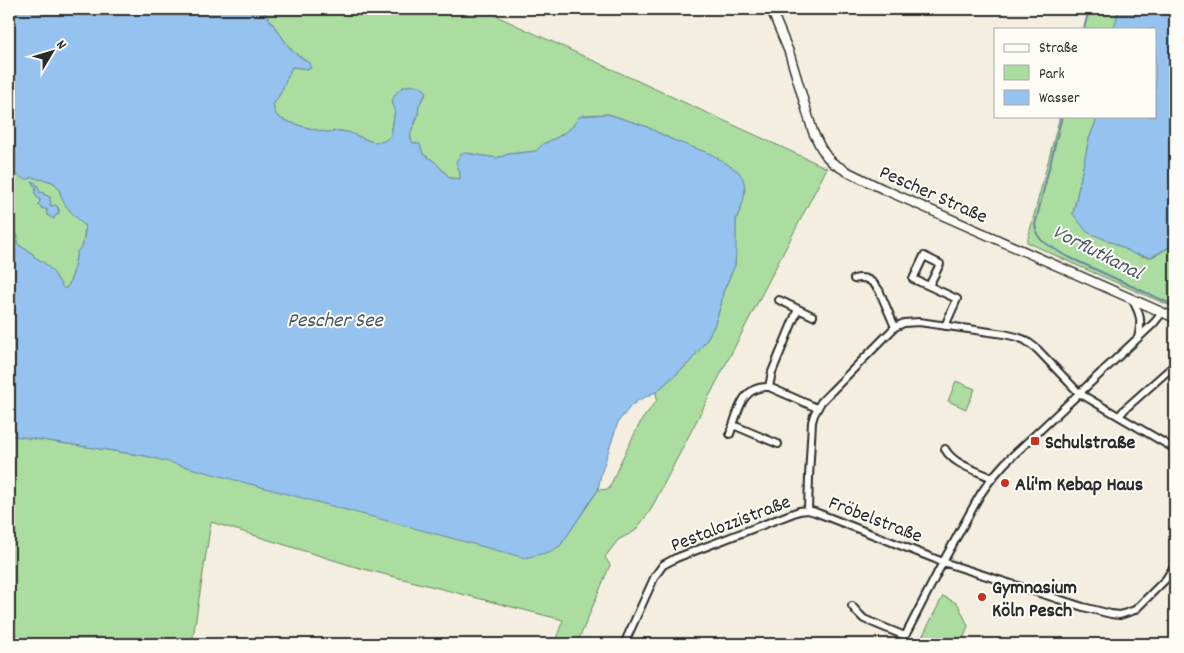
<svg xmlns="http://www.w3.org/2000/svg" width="1184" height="653" viewBox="0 0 1184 653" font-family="Dekko,sans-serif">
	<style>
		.green { fill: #aadd9f; stroke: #6a8465; fill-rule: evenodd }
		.water { fill: #95c2ef; stroke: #6b86a1 }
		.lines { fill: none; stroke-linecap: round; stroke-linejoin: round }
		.stream { stroke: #6b86a1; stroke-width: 2 }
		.minor-casing { stroke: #2b2b2b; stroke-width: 10 }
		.tertiary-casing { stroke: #2b2b2b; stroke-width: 11 }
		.minor { stroke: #fdfcf7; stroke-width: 6 }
		.tertiary { stroke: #fdfcf7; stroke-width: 8 }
		.poi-dot { fill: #c8321e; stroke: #fdfcf7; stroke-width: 2 }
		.labels { text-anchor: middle; stroke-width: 4; stroke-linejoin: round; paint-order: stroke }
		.street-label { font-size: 20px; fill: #2b2b2b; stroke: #fdfcf7 }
		.poi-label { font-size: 20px; font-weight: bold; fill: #2b2b2b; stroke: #fdfcf7; text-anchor: start }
		.water-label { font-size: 21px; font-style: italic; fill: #4b5866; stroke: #fdfcf7 }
	</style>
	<rect width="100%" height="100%" fill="#f3eee0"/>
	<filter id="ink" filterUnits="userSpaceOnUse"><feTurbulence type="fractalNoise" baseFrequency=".02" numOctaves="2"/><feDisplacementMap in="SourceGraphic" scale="10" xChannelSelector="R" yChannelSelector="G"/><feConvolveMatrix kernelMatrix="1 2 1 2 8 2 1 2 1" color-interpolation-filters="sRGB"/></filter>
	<g filter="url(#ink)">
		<path class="green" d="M262 9H481L827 168 650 511 635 531 618 540 605 557 610 565 577 644H554L563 620 356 567 211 522 192 644H9V435L146 456 560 546 598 490 609 489 620 463 641 421 657 400 656 392 689 363 706 341 714 326 721 305 723 292 735 265 736 220 743 202 673 140 645 126 608 114 584 115 571 128 558 137 543 144 536 151 509 154 497 158 466 153 457 162 460 173 461 179 450 178 435 162 423 154 421 150 413 144 411 139 410 132 415 124 418 115 419 104 425 96 426 91 420 86H404L392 101 395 110 392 129 393 134C378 154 357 131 340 131 336 131 332 132 328 132 321 132 285 122 280 118 275 115 274 110 273 105L281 92 292 67 308 69 309 63 292 51Z
			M1089 9H1119L1114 29H1084Z
			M1060 116H1098L1089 139 1073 214C1089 225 1132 260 1151 257 1156 256 1170 247 1175 244V308L1076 265 1027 242Z
			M9 168 30 179 33 177C39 180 46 179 52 182 60 186 60 196 64 202 69 212 79 218 85 227L83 245 77 252 73 273 69 284 65 289C61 286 61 284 58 280 52 269 44 262 34 257L33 254 17 244 18 236 13 229 11 221 9 217ZM32 182C39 184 38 187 40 193L43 192V194L50 197V201L51 202 50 204 51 206H57L59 209V213L53 218 47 215V209L41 208 40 199 35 193 36 186Z
			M956 381 975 389 966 409 948 401Z
			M943 596 958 604 968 626 964 637 936 644 922 637Z"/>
		<path class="water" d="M9 9H262L292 51 309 63 311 68C305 70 298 67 292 67L281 92 273 105C274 110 275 115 280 118 285 122 321 132 328 132 332 132 336 130 340 131 357 131 378 154 392 134V129L395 110 392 101C399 86 404 85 420 86L426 91C425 97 421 100 419 105 418 109 419 113 417 117 414 127 407 134 413 143L420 144 423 154 435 162 450 178 460 179V173L456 162 461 154 465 153 497 158 509 154 536 151 543 144 558 137 571 128 580 116 608 114 645 126 673 140 711 154 738 171 743 178 745 189 743 202 736 220V251L735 265 723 292 721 305 714 326 706 341 689 363 656 392 639 400 631 406 618 422 601 474 598 490 560 546 549 552 525 558 146 456 9 435V217L11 221 13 229C18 234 18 237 17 244L33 254 34 257C45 262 52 269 58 280 61 284 61 286 65 289L69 284 73 273 77 252 83 245C83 238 87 232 84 225 77 218 68 210 63 201 60 195 60 188 55 184 49 178 39 181 33 177 21 184 17 172 9 168Z
			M1119 9H1175V244L1151 257 1134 254 1116 244 1087 232 1073 214 1089 139 1098 116H1155V29H1114Z
			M32 181C38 184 39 187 40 193L43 192V194L50 197V201L51 202 50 204 51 206 55 205 57 206 59 212 55 216 54 219 47 215V209C43 210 41 207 38 204L40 202V199H38L35 193 36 187 35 185H33Z"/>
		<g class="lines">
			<path class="stream" d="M1084 29 1089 9
				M1062 116 1035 225 1037 234 1042 241 1064 255 1175 306"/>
			<defs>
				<path id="minor" d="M854 279C865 276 872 280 879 290L895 327
					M929 286 913 279 924 256 940 264 929 286 957 299 945 326
					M1132 299C1141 315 1142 321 1138 338
					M779 300 813 316
					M769 387 772 372 798 309
					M1119 416 1126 408 1171 368 1175 367
					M733 425 778 444
					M730 434C738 413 741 385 769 387L817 408
					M945 449C954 465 976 470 992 478
					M808 510 809 477 812 422 814 415 821 402 895 327 904 323 919 322 1004 334 1017 337 1025 340 1037 349 1079 393 1175 449
					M852 606 857 612 864 619 905 636
					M624 644 655 576 663 565 676 558 799 511 808 510 815 512 943 562 1083 607 1111 614 1120 615 1135 610 1166 579 1175 565
					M901 644 943 562 976 502C984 487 994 475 1005 463L1154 323 1162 313"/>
				<path id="tertiary" d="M771 9 789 52 813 132 821 148 827 157 833 163 846 171 883 189 1175 318"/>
			</defs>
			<use href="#minor" class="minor-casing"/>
			<use href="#tertiary" class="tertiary-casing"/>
			<use href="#minor" class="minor"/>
			<use href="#tertiary" class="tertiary"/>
		</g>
	</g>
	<g class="poi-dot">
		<rect x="1030" y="436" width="10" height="10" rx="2.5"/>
		<circle cx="1005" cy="483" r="5"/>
		<circle cx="982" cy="597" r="5"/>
	</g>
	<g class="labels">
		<g class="street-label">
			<text transform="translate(934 193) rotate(24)" y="7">Pescher Straße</text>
			<text transform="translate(876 518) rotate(21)" y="7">Fröbelstraße</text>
			<text transform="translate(730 522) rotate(-21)" y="7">Pestalozzistraße</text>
		</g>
		<g class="poi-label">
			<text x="1045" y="448">Schulstraße</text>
			<text x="1015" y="490">Ali'm Kebap Haus</text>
			<text x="992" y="593">Gymnasium<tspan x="992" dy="23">Köln Pesch</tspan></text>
		</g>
		<g class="water-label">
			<text transform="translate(1098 251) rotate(27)" y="7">Vorflutkanal</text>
			<text x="335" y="326">Pescher See</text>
		</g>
	</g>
	<rect width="1184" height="653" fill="none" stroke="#fdfcf7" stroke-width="30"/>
	<rect x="15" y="15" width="1154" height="623" fill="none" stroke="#2b2b2b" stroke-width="2" filter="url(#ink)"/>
	<rect x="994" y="28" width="162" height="90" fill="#fdfcf7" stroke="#a9a8a5"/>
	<rect x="1004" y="44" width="25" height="8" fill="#fdfcf7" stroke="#a9a8a5"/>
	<text x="1039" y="52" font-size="15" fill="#2b2b2b">Straße</text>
	<rect x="1004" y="65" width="25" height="15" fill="#aadd9f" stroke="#a9a8a5"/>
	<text x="1039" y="78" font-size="15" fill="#2b2b2b">Park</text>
	<rect x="1004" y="90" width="25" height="15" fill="#95c2ef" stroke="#a9a8a5"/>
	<text x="1039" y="102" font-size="15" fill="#2b2b2b">Wasser</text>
	<g transform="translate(52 52) rotate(52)" stroke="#fdfcf7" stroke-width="4" paint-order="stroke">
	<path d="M0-4L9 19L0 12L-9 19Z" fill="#2b2b2b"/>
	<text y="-8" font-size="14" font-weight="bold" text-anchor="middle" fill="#2b2b2b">N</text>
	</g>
</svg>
